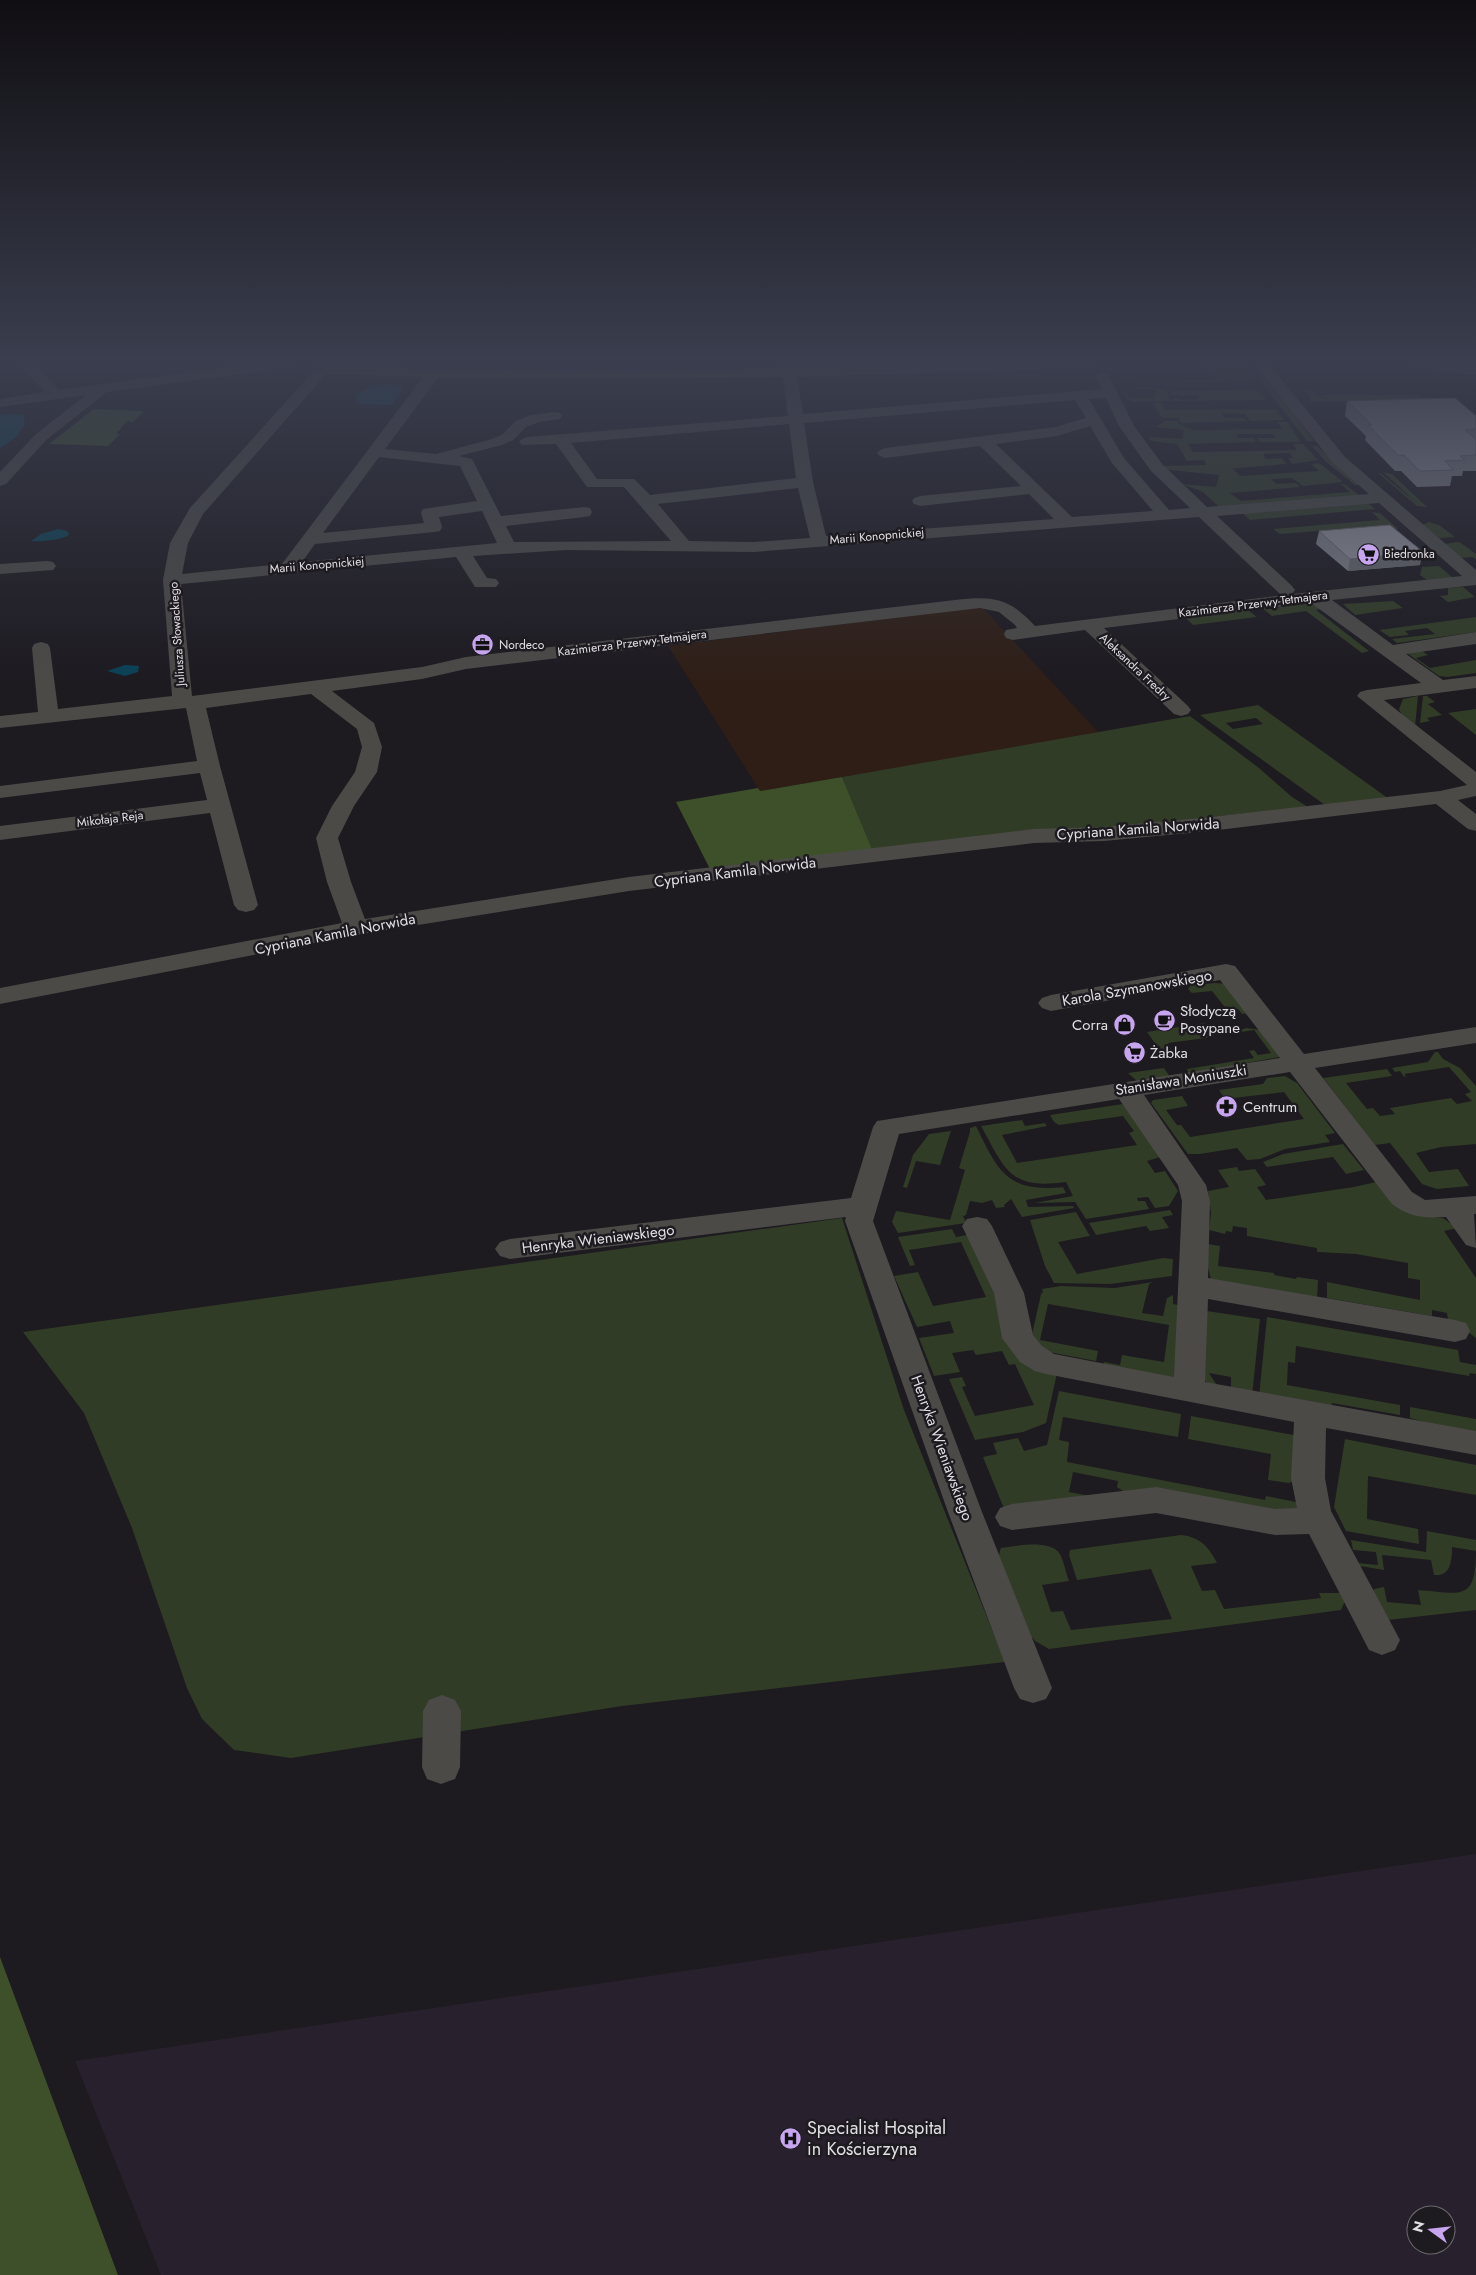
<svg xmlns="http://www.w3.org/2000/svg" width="1476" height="2275" viewBox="0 0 1476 2275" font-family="Jost,sans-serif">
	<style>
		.industrial { fill: #2e1e16 }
		.built { fill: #28212d; fill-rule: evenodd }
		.green { fill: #313c26; fill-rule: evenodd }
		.forest { fill: #3d502a }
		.water { fill: #0b4256 }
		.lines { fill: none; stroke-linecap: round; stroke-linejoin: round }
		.minor { fill: #4b4a47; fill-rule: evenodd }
		.wall { fill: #7c7d84 }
		.shaded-wall { fill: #65666c }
		.building { fill: #90919a; stroke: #65666c }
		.labels { text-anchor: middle; stroke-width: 5; stroke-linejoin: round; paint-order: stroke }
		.far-street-label { font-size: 12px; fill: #e1dee3; stroke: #1d1a20 }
		.far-poi-label { font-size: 12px; fill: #e1dee3; stroke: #1d1a20; text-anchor: start }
		.street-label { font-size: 15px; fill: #e1dee3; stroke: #1d1a20 }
		.poi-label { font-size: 15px; fill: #e1dee3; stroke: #1d1a20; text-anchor: start }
		.near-poi-label { font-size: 18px; fill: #e1dee3; stroke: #1d1a20; text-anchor: start }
	</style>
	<rect width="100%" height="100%" fill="#1d1a20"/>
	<path class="industrial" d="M982 607 1099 733 760 791 668 646Z"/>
	<path class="built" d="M1476 1854V2275H161L75 2061ZM1416 2215H1446V2245H1416Z"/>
	<path class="green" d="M1214 364 1243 367 1255 381H1229Z
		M1207 365 1215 367 1222 376 1220 377 1226 380 1223 382 1148 384 1123 377 1148 383 1217 379 1204 366Z
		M1258 372 1279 394 1278 395H1280L1314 441H1307L1254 373Z
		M1149 386 1166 390 1171 401 1133 402 1128 400 1123 393H1128L1127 397 1154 399 1157 390 1129 388Z
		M1257 390 1266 400 1174 401 1172 398H1178L1179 400 1199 399 1197 395H1170V391Z
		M1305 390H1313L1317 396 1333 401 1319 395H1419L1422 399 1310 402 1309 395Z
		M1153 403H1165L1162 404 1165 410 1275 409 1284 420 1250 421 1245 414 1221 413 1224 418H1244L1247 421 1181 423 1178 418H1162Z
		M1165 421H1177L1179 424 1193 430 1282 429 1278 422H1287L1301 442H1260L1257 438H1276L1273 434H1236L1238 438H1253L1256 442 1188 444 1193 452 1297 450 1292 443 1303 444 1318 460 1292 464 1288 458H1293L1290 453 1263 454 1266 459 1282 458 1286 464 1228 469H1233L1240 476 1319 471 1311 464 1319 463 1343 482 1303 486 1292 478 1271 479 1276 484 1296 483 1300 487 1230 493 1241 501 1350 492 1342 485H1338L1344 484 1362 497 1219 507 1203 492 1182 484 1216 487 1219 475 1161 469 1160 466 1206 465 1204 460 1187 461 1177 444 1151 441 1149 437 1182 439 1184 430 1155 427Z
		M1312 446H1317L1360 485H1355L1326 462Z
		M1383 472 1392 474 1427 507 1417 506 1378 473H1380L1418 504Z
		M1367 502 1375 509 1250 520 1242 513Z
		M1372 512 1380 513 1398 529 1384 532 1368 527 1280 534 1273 529 1380 520Z
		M1429 522 1439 525 1455 537 1439 538 1422 525Z
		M1457 542 1461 543 1476 554V559L1472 557 1461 558 1444 544Z
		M1439 566 1452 577 1451 578 1427 580 1420 575 1422 567Z
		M1463 587 1475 597 1448 602 1440 596 1448 595V588Z
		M1393 601 1403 608 1355 615 1343 604Z
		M1313 603 1321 609 1316 610 1369 651 1362 653 1306 611 1272 616 1263 609Z
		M1248 610 1257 617 1193 625 1186 618Z
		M1476 617V632L1397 643 1392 639 1435 634 1427 628 1405 631 1409 635 1390 637 1379 630Z
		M1422 651 1428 655 1416 658 1430 668 1476 660V673L1447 677 1439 676 1407 653Z
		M1418 696 1415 727 1402 715 1399 709 1403 699Z
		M1423 696H1427L1435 702 1428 704 1442 715 1427 718 1430 721 1420 723Z
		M1258 705 1389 799 1325 805 1200 715ZM1256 718 1263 724 1233 729 1226 723Z
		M1476 709V735L1448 713Z
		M1190 716 1259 768 1292 797 1308 807 873 851 842 777Z
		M1216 983 1226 984 1250 1013 1242 1014 1238 1009 1228 1011 1212 991 1192 993 1188 989 1191 985Z
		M1204 1023 1214 1037 1168 1043 1172 1051 1161 1052 1147 1032Z
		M1246 1028 1261 1030 1281 1054 1279 1057 1189 1074 1187 1069 1254 1058 1249 1051 1254 1050 1258 1055 1271 1053 1254 1030 1241 1032V1030Z
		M1435 1052H1438L1443 1059 1460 1068 1476 1086V1144L1441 1147 1416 1153 1429 1172 1458 1169 1469 1186 1437 1189 1422 1184 1390 1143 1375 1145 1323 1078 1387 1069 1392 1076 1346 1083 1367 1109 1373 1108 1380 1116 1395 1114 1390 1108 1451 1098 1457 1104 1472 1101 1465 1094 1471 1092 1449 1067 1404 1074 1406 1076 1404 1077 1400 1071 1395 1072 1392 1068 1428 1062Z
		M1164 1068 1170 1077 1137 1081 1128 1073Z
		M1285 1076 1297 1083 1335 1133 1325 1135 1330 1142 1285 1149 1260 1159 1247 1160 1237 1148 1200 1154H1188L1151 1103 1153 1100 1182 1096 1188 1106 1166 1110 1177 1125H1181L1190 1137 1304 1119 1284 1092 1225 1099 1219 1090 1263 1084 1267 1078Z
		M1123 1104 1160 1157 1147 1161 1155 1173 1165 1171 1178 1191 1169 1206 1155 1208 1148 1197 1137 1198 1138 1201H1145L1149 1209 1086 1219 1075 1202 1034 1203 1073 1196 1066 1182C1009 1190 1005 1169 981 1126L1022 1120 1025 1126 1045 1123 1047 1126 1002 1135 1017 1163 1137 1145 1129 1133 1134 1131 1123 1116 1059 1125 1054 1122 1050 1115Z
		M976 1126C998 1171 1007 1193 1063 1187L1066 1193 1026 1200 1028 1207 1073 1206 1074 1208 1022 1217 1011 1199 1004 1205 1005 1207 996 1208 992 1200 982 1203 970 1201 966 1215 963 1216 966 1223 898 1233 892 1222 896 1211 950 1220 965 1170 959 1168 970 1132V1128Z
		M951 1131 940 1165 916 1161 907 1188 903 1187 913 1155 929 1134Z
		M1343 1144 1364 1170 1346 1174 1333 1157 1267 1167 1263 1162 1283 1154Z
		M1237 1167 1239 1171 1255 1169 1266 1185 1257 1187 1266 1200 1354 1187 1376 1182 1415 1215 1443 1218 1457 1228 1444 1231 1476 1278V1338L1463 1328 1448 1321 1447 1313 1432 1310V1316L1327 1298V1282L1420 1300V1280L1408 1278V1263L1356 1254 1317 1252V1248L1247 1236V1228L1233 1226 1232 1232 1226 1231 1225 1234 1209 1230 1211 1213 1208 1191 1229 1187 1218 1170Z
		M1170 1210 1173 1215 1162 1217 1169 1228 1150 1231 1146 1226 1096 1235 1089 1223Z
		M1076 1212 1090 1236 1058 1242 1077 1274 1163 1258 1173 1259 1172 1276 1110 1284 1054 1283 1045 1266 1030 1220Z
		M842 1218 904 1410 1005 1662 622 1706 291 1758 234 1750 202 1719 187 1688 132 1528 84 1413 23 1332Z
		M952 1229 956 1237 967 1235 1001 1297 1057 1373 1046 1423 1023 1432 975 1440 949 1379 962 1377 966 1386 962 1387 975 1416 1034 1405 1015 1364 1009 1365 1002 1351 976 1355 973 1350 952 1353 960 1372 934 1376 919 1338 954 1333 950 1321 917 1327 894 1276 918 1272 933 1306 986 1297 961 1242 909 1250 915 1265 910 1266 898 1237Z
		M1208 1244 1220 1246 1218 1266 1274 1273V1275L1296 1279 1297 1277 1318 1280 1317 1299 1211 1279 1207 1264Z
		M1153 1282 1149 1284 1142 1313 1163 1316 1167 1298 1173 1295V1304L1188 1307 1178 1376 1171 1378 1103 1368 1104 1362 1120 1365 1122 1355 1164 1362 1169 1325 1048 1304 1040 1340 1098 1351 1096 1361 1043 1351 1031 1339 1041 1294 1043 1292 1042 1289 1061 1286 1115 1288Z
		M1207 1311 1260 1319 1252 1396 1231 1392V1377L1209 1373 1220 1390 1203 1380Z
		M1267 1317 1458 1350 1460 1362 1476 1365V1374L1470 1373 1469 1376 1296 1346 1295 1363 1288 1362 1287 1385 1400 1405V1415L1332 1403 1330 1409 1259 1397Z
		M1059 1391 1181 1414 1178 1437 1063 1417 1059 1440 1069 1442 1067 1462 1265 1500 1266 1496 1296 1502 1300 1504 1297 1510 1291 1513 1126 1493 1117 1487 1118 1481 1073 1472 1069 1492 1095 1497 1005 1511 983 1457 997 1454 993 1443 1018 1438 1024 1451 1047 1445Z
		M1410 1407 1476 1419V1436L1410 1418Z
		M1191 1416 1299 1436 1295 1480 1289 1483 1268 1480 1271 1454 1188 1439Z
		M1345 1439 1476 1465V1495L1368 1476 1367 1519 1418 1529 1419 1544 1346 1531 1334 1507Z
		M1427 1531 1476 1540V1610L1388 1620 1371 1595 1374 1589 1384 1587 1387 1602 1421 1605 1418 1590C1460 1593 1476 1603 1476 1551L1452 1547C1452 1560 1451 1577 1434 1575L1431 1560 1382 1555 1384 1570 1360 1566 1357 1563 1378 1565 1376 1552 1353 1550 1351 1540 1426 1552Z
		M1181 1535C1200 1537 1209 1547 1217 1563L1191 1566 1202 1591 1215 1590 1224 1609 1321 1598 1319 1593H1341L1345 1601 1341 1610 1049 1649 1035 1641 1033 1638 1026 1639C1017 1616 991 1571 1001 1548 1016 1546 1050 1539 1060 1554 1064 1562 1066 1573 1069 1581L1042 1585 1051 1612 1063 1611 1071 1630 1172 1619 1151 1569 1077 1580 1069 1555 1070 1550Z"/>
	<path class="forest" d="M94 409 144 411 133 422 127 421 116 434H120L108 446 49 444Z
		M842 777 873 851 710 869 676 802 758 788 760 791Z
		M0 1957 118 2275H0Z"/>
	<path class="water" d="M378 385H398L403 389 391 405 363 404 356 400 355 396 363 390Z
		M13 414 23 415 25 424 16 437 0 448V415Z
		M58 529 67 531 69 535C61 540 41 542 31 541L41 534Z
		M125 665 139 666 138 672 125 676 107 671Z"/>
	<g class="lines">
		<path class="minor" d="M19 364H34L59 390 250 364H292L285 368 107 392 46 440 6 484 0 486V472L36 434 86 395 0 407V399L45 392Z
			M320 364 419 369 610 371 959 364H1093L1086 368 797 377 803 414 1102 389 1095 376 1102 372 1109 376 1134 426 1163 465 1207 507 1369 494 1333 463 1255 365 1269 364 1345 457 1476 570V585L1332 600 1393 645 1476 632V644L1406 654 1443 680 1476 676V688L1384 700 1476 772V796L1458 800 1476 814V831L1468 829 1436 804 1210 831 1104 841 1034 843 629 891 356 935 0 1004V988L342 923 327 882 316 838 332 806 355 772 362 747 357 729 311 694 206 708 220 766 258 905 254 910 246 912 238 910 234 905 210 813 0 840V826L207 800 200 773 0 798V786L197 761 186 708 0 728V716L38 712 32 648 34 644 41 642 48 644 50 648 58 709 172 696 163 580 170 543 190 508ZM326 374 423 377 282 564 182 574 188 543 203 514ZM783 377 788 416 527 437 522 439 519 442 522 445 556 444 587 487H624L671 541 514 542 506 526 584 517 590 516 592 512 590 508 584 507 501 516 472 459 459 456 502 445 513 440 526 427 539 422 560 419 562 416 560 413 555 412 531 415 516 421 503 434 492 439 436 454 385 449 438 378 610 379ZM1106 398 1119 426 1151 471 1190 508 1169 510 1124 458 1089 399ZM1075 400 1086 418 1056 427 885 448 880 450 877 453 880 456 885 458 980 446 1021 486 920 496 914 498 912 501 914 504 920 506 1029 494 1054 519 826 536 813 482 804 423ZM789 424 796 478 650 495 634 479H597L571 443ZM1090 426 1112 463 1153 511 1072 517 996 444 1057 436ZM379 457 460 466 477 501 423 509 421 513 424 523 323 533ZM798 488 810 538 754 542 689 541 658 504ZM1379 503 1462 576 1292 594 1295 590 1292 586 1217 516ZM482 511 497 543 302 562 315 544 434 532 440 531 442 527 439 517ZM1199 517 1280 594 1283 595 1035 626C1009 597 992 596 955 600L466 657 422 667 192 696 181 584 456 557 475 587H496L499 583 496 579 487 578 473 556 566 550 754 552ZM1311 603 1421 683 1367 690 1360 692 1357 696 1467 785 1440 791 1210 817 1104 827 1034 829 629 877 365 919 351 882 338 838 354 806 377 772 382 747 374 723 332 691 422 679 466 669 980 608 999 612 1015 625 1017 628 1006 630 1004 634 1006 638 1013 640 1085 630 1174 714 1181 716 1188 714 1191 710 1188 706 1104 628Z
			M1410 364H1453L1476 367V375L1417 368Z
			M47 561 53 562 56 566 53 570 0 574V564Z
			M1226 964 1235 966 1304 1054 1476 1027V1043L1315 1068 1412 1192 1425 1200 1476 1196V1214H1474L1476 1248 1466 1245 1446 1217C1423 1218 1411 1218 1392 1204L1290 1072 1144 1095 1206 1185 1210 1201 1208 1278 1455 1320 1466 1323 1470 1331 1466 1339 1455 1342 1208 1299 1205 1382 1476 1431V1455L1326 1428 1325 1478 1331 1511 1400 1640 1395 1650 1382 1655 1369 1650 1309 1534 1275 1535 1156 1513 1012 1530 1000 1526 995 1517 1000 1508 1012 1504 1156 1487 1275 1509 1297 1508 1291 1478 1294 1422 1046 1374 1035 1371 1020 1362 1002 1338 994 1293 962 1226 967 1219 977 1217 987 1219 992 1226 1024 1293 1033 1335 1042 1346 1054 1354 1174 1377 1182 1201 1178 1185 1119 1099 899 1134 873 1221 982 1512 1052 1688 1046 1699 1033 1703 1020 1699 1014 1688 948 1512 845 1221 846 1217 510 1259 500 1256 495 1249 500 1242 510 1239 851 1198 873 1127 877 1121 1280 1058 1220 980 1051 1011 1042 1008 1038 1003 1042 998 1051 995Z
			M442 1695 455 1700 461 1711 460 1767 455 1779 441 1784 427 1779 422 1767 423 1711 429 1700Z"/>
	</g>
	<path class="wall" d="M1347 401 1476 416V471H1463L1462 476H1452L1450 486 1417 487 1401 471H1395L1365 440 1366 436 1345 416Z
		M1319 531 1420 565 1348 571 1316 544Z"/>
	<path class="shaded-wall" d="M1423 552 1420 565 1348 571 1350 559Z"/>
	<path class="building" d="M1455 398 1476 416V429L1465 430 1476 439V455L1460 456 1465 460 1445 461 1453 470 1420 471 1404 455H1398L1368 425H1372L1347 401Z
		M1390 525 1423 552 1350 559 1319 531Z"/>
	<linearGradient id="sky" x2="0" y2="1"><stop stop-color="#100e12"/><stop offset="0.53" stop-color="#3a3e4e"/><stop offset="1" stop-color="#3a3e4e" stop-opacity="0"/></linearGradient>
	<rect width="1476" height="682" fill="url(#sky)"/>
	<defs>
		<symbol id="supermarket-disc" viewBox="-11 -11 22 22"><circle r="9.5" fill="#c7a6ef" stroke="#1d1a20"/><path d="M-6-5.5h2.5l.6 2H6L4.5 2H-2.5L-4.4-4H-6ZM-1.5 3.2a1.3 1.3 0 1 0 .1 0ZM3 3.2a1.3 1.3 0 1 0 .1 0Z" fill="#111"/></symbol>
		<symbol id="office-disc" viewBox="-11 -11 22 22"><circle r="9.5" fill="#c7a6ef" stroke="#1d1a20"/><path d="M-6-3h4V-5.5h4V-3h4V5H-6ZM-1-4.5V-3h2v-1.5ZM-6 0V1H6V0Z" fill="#111"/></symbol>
		<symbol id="cafe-disc" viewBox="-11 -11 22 22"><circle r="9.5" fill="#c7a6ef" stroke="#1d1a20"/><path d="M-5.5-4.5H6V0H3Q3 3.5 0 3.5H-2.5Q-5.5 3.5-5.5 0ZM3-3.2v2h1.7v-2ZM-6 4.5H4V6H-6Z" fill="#111"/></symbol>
		<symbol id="shop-disc" viewBox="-11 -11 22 22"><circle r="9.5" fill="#c7a6ef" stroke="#1d1a20"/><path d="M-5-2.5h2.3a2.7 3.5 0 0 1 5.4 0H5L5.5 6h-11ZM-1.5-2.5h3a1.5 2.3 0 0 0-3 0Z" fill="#111"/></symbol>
		<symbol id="pharmacy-disc" viewBox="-11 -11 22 22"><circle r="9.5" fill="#c7a6ef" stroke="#1d1a20"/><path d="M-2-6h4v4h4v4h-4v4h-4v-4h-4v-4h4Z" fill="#111"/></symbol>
		<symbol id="hospital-disc" viewBox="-11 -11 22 22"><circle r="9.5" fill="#c7a6ef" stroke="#1d1a20"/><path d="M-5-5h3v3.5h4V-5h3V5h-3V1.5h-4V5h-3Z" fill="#111"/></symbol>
	</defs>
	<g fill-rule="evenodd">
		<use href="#supermarket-disc" x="1356" y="542" width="25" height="25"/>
		<use href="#office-disc" x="470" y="632" width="25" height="25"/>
		<use href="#cafe-disc" x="1152" y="1008" width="25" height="25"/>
		<use href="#shop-disc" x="1112" y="1012" width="25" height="25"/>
		<use href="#supermarket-disc" x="1122" y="1040" width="25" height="25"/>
		<use href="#pharmacy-disc" x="1214" y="1094" width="25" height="25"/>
		<use href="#hospital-disc" x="778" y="2126" width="25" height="25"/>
	</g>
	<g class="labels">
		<g class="far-street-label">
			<text transform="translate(877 536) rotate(-5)" y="4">Marii Konopnickiej</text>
			<text transform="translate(317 565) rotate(-5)" y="4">Marii Konopnickiej</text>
			<text transform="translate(1253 604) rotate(-7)" y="4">Kazimierza Przerwy-Tetmajera</text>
			<text transform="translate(177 634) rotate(-94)" y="4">Juliusza Słowackiego</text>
			<text transform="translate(632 643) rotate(-7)" y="4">Kazimierza Przerwy-Tetmajera</text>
			<text transform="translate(1135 667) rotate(43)" y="4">Aleksandra Fredry</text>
			<text transform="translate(110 819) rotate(-7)" y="4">Mikołaja Reja</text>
		</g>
		<g class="far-poi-label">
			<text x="1384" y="558">Biedronka</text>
			<text x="499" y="649">Nordeco</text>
		</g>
		<g class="street-label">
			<text transform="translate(1138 829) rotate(-4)" y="5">Cypriana Kamila Norwida</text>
			<text transform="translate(735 872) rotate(-7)" y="5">Cypriana Kamila Norwida</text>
			<text transform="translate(335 934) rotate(-11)" y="5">Cypriana Kamila Norwida</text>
			<text transform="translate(1137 988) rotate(-10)" y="5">Karola Szymanowskiego</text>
			<text transform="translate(1181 1080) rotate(-9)" y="5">Stanisława Moniuszki</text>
			<text transform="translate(598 1239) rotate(-7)" y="5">Henryka Wieniawskiego</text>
			<text transform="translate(942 1448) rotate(70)" y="5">Henryka Wieniawskiego</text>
		</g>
		<g class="poi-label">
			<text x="1180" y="1016">Słodyczą<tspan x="1180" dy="17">Posypane</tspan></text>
			<text x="1108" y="1030" text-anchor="end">Corra</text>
			<text x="1150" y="1058">Żabka</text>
			<text x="1243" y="1112">Centrum</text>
		</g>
		<g class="near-poi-label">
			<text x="807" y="2134">Specialist Hospital<tspan x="807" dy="21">in Kościerzyna</tspan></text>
		</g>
	</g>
	<g transform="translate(1431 2230) rotate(285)"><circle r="24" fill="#1d1a20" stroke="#6b686e"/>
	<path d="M0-4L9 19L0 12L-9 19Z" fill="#c7a6ef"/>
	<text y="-8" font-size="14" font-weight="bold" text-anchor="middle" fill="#e1dee3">N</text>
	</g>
</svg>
